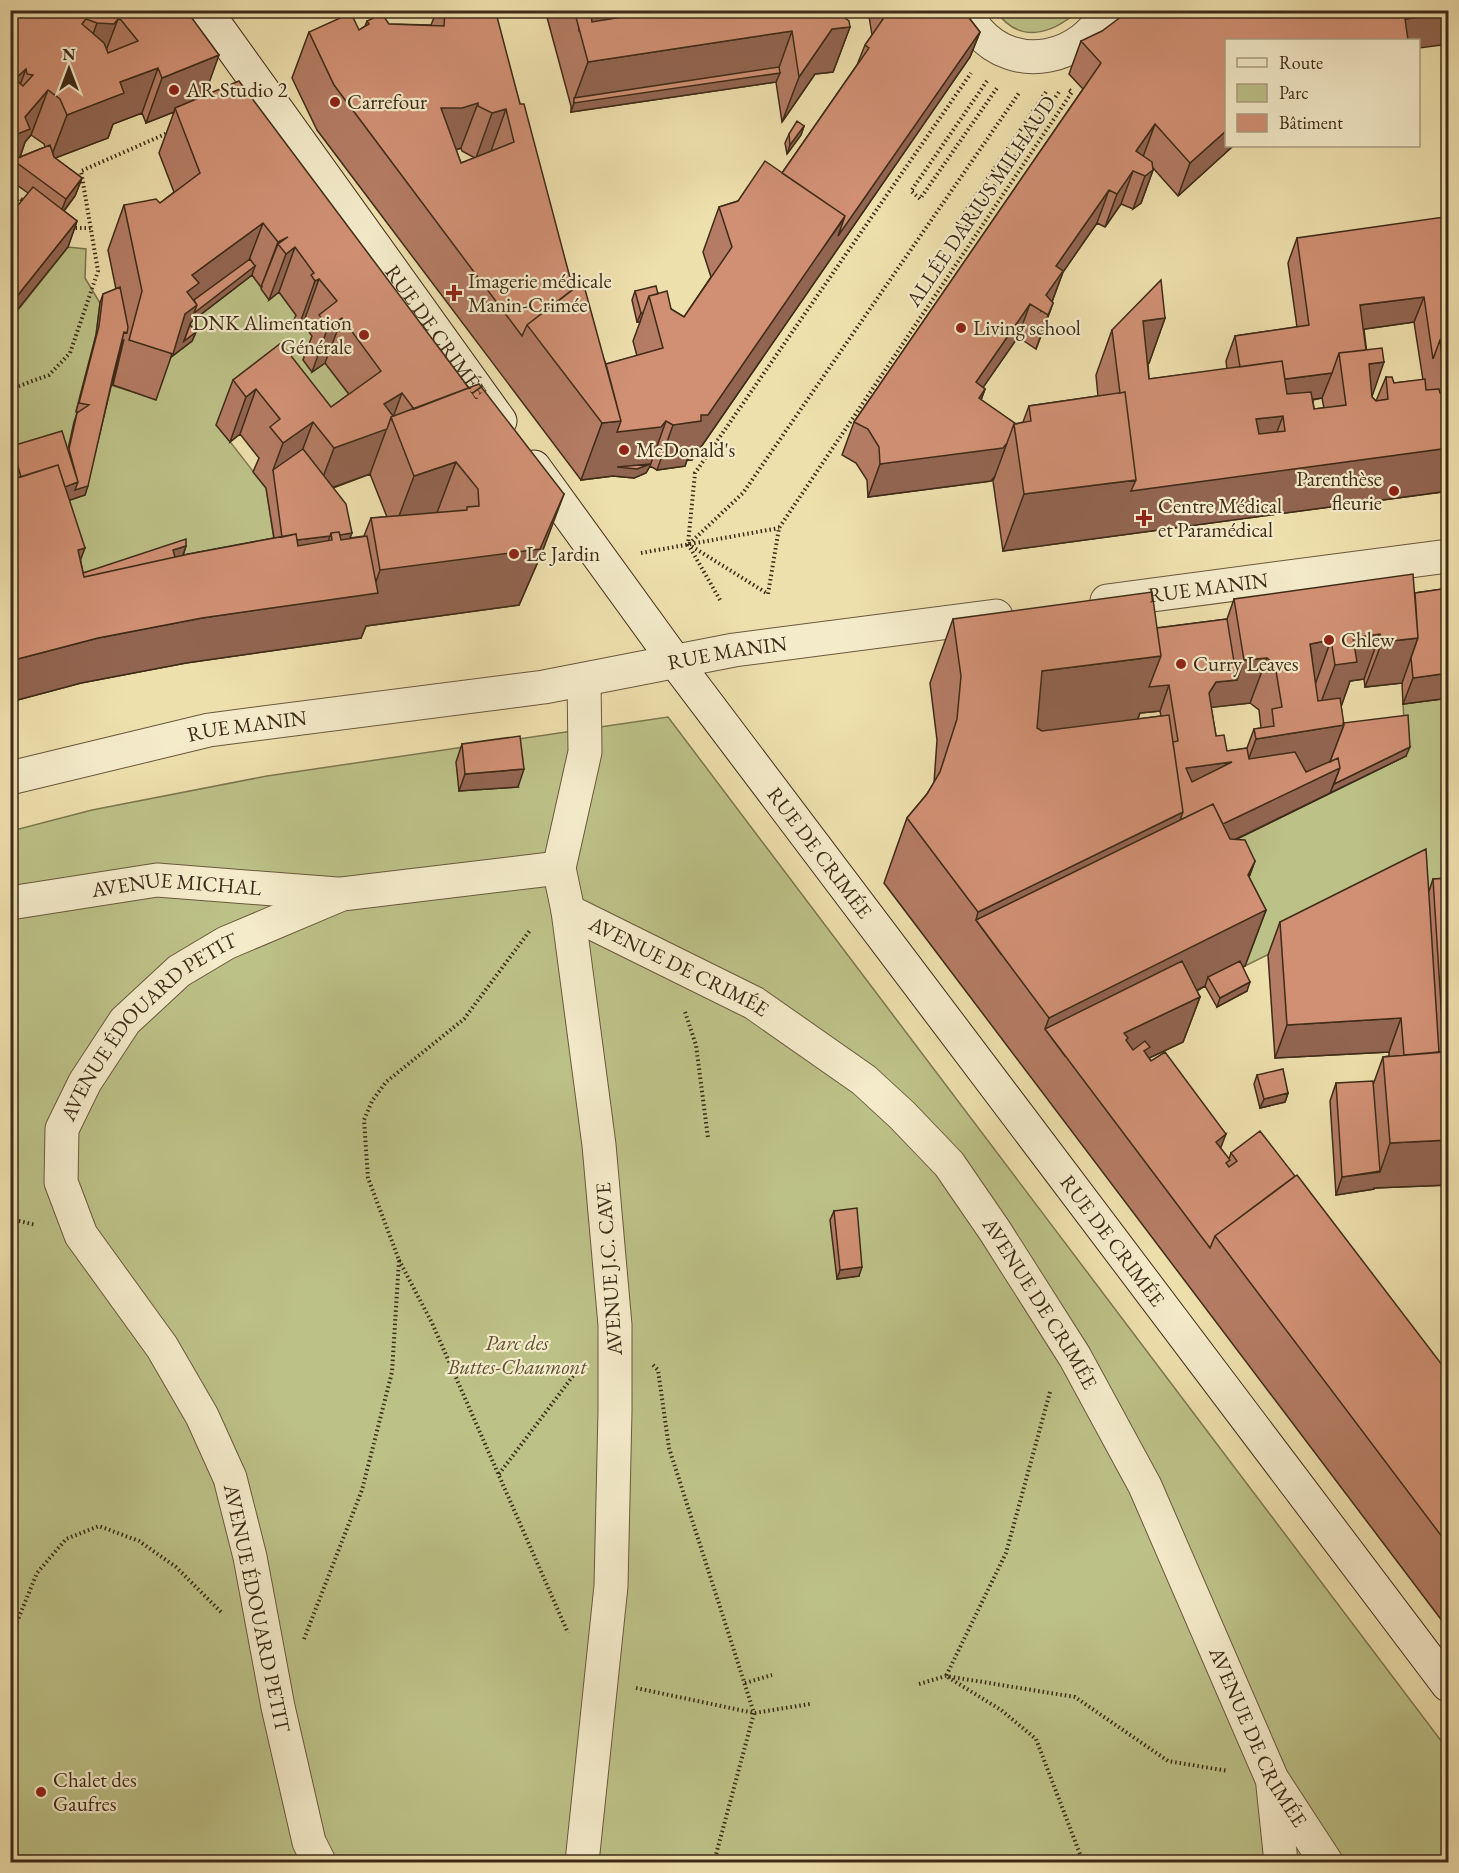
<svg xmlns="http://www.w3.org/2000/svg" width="1459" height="1873" viewBox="0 0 1459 1873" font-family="'EB Garamond',serif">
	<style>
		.green { fill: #bcc187; stroke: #7d7650; stroke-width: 1.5 }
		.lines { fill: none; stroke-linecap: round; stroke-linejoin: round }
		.street-casing { stroke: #6a583d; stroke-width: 35 }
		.secondary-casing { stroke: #3e2b18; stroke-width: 35 }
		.path { stroke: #3e2b18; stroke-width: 4; stroke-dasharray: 1.5 3; stroke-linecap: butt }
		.street { stroke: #f4ebca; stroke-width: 33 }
		.secondary { stroke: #f4ebca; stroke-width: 33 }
		.wall { fill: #b47c64; stroke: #3e2b18; stroke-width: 1.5; fill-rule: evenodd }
		.shaded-wall { fill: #926551; stroke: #3e2b18; stroke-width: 1.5 }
		.building { fill: #d19074; stroke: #3e2b18; stroke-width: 1.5; fill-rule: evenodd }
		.poi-dot { fill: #8f2418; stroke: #f4ebca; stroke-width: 2 }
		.labels { text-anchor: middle; stroke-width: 4.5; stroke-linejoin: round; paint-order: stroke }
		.poi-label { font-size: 21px; fill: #3e2b18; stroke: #f4ebca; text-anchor: start }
		.street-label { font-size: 21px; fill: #3e2b18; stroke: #f4ebca }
		.park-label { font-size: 21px; font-style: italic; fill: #5e5034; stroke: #f4ebca }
	</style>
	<rect width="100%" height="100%" fill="#eee0ad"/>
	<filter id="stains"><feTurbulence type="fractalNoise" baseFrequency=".00333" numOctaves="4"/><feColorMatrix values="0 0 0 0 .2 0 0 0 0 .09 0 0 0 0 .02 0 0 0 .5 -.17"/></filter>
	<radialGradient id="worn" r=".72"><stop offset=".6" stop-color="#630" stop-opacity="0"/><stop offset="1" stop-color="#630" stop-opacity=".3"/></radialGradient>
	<path class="green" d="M996 11H1078C1051 35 1019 44 996 11Z
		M68 247 86 249 85 278 100 303 96 335 76 411 86 414 65 458 11 462V319Z
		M252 275 269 299 279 292 298 318 294 321 299 326 303 324 321 347 303 360 312 372 325 363 365 416 217 425 266 488 280 579 69 593 41 510 85 495 110 385 156 399 169 359 192 341 183 328Z
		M1448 698V922L1414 882 1245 966 1192 861 1406 756 1403 704Z
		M668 717 1448 1750V1862H11V831L92 810 267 776Z"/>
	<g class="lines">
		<defs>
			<g id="street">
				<path d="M966 10C970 17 973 25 978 31 1016 75 1083 59 1107 10"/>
				<path id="s1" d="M1107 601 1448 556"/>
				<path id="s2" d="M10 778 209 730 544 687 734 650 996 616"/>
				<path id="s3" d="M10 903 157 880 337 894"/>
				<path id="s4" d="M568 911 754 1003 864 1080 902 1115 949 1164 995 1231 1075 1357 1145 1486 1272 1779 1326 1862"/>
				<path d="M1273 1786 1281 1862"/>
				<path id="s5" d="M319 1862 309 1842 278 1707 250 1557 230 1478 202 1416 162 1347 81 1235 61 1182 62 1129 85 1082 125 1021 179 971 226 943 342 894 559 868"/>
				<path d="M582 1862 611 1586 615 1411V1325L599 1145 568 911 559 868 585 752 584 681"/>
			</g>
			<g id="secondary">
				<path id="s6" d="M205 10 500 421"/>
				<path id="s7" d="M534 467 674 660 1448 1685"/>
			</g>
		</defs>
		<use href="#street" class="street-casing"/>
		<use href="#secondary" class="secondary-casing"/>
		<path class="path" d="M987 81 911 191 920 199 997 88
			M1046 92 957 224 965 229 1059 92
			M14 203 19 198 27 203
			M71 228H91
			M10 383 16 387
			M10 396 16 387 49 375 70 353 98 271 81 171 170 132
			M688 544 768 594 779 528 1072 92 1068 89
			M689 544 743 493 1019 93
			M641 553 779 528
			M720 600 688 544 695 473 971 73
			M1448 728V752
			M685 1012 696 1045 708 1138
			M10 1219 36 1225
			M399 1260 432 1323 568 1633
			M653 1365 658 1370 669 1448 754 1713 714 1862
			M1050 1392 1006 1553 946 1676 1001 1710 1036 1739 1083 1862
			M499 1474 576 1372
			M10 1639 37 1573 66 1539 99 1526 139 1541 176 1567 222 1613
			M304 1639 362 1490 392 1372 399 1260 368 1178 364 1120 372 1101 386 1082 464 1019 531 929
			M745 1683 772 1675
			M919 1684 946 1676 1075 1697 1168 1761 1228 1771
			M636 1688 754 1713 810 1704"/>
		<use href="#street" class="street"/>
		<use href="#secondary" class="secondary"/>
	</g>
	<path class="wall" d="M186 10 205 95 543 550 519 605 366 626 361 638 186 663 81 683 10 702V450L12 446 68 449 74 422 77 413 79 412H76L96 335 100 303 103 294 116 289 108 250 124 205 160 203 174 192 159 153 174 112 146 123 142 113 113 124 108 138 55 158 82 178 75 196 64 211 77 221 68 247 28 193 10 180V21ZM31 135 44 144 45 147 20 157 25 142ZM252 275 261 287H262L261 289 269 300 279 292 296 315 294 320 299 326 303 324 312 336 303 360 312 372 325 363 349 394 331 407 233 380 216 425 230 442 240 434 259 458 253 472 266 488 274 538 183 555 186 546 83 573 69 500 85 495 122 341 123 342 124 339 113 385 156 400 171 357 192 341 196 332 190 325 191 322ZM370 474 387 517 371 518 364 536 350 538 333 488Z
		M437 10H493L573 289 606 364 637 356 633 341 640 322H637L632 300 635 291 658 294 671 309 684 317 711 277 703 252 719 207 738 201 782 173 857 65 865 45 872 35 868 10H963L980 32 970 57 692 460H687L685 466 657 470 650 466 646 473 634 478 613 476 581 480 317 130 292 78 309 32 359 30 365 26 367 21 389 24 431 25ZM461 148 462 151 475 158 461 163 456 150Z
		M545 10H834L850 27 833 72 815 74 782 122 776 82 571 112V106Z
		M1227 40V146H1233L1178 196 1153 168V170L1141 203 1133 209 1121 204 1105 227 1097 223 1063 272 1052 302 1053 303 1036 349 1018 337 983 387 985 389 981 400 1016 424 1023 422 1029 406 1098 396 1096 375 1112 330 1165 318 1149 363H1148L1149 379 1227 369 1226 361 1235 336 1297 327 1288 263 1297 238 1449 252V491L1003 551 993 481 995 476 991 481 868 497 867 480 856 463 842 455 854 422 1083 89 1069 74 1081 41ZM1414 322 1423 380 1394 383 1386 377 1376 401 1372 397 1364 329ZM1322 398 1324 408 1314 409 1313 400Z
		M804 126 801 135 787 154 785 143 789 134Z
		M1449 588V698L1403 704 1402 683 1365 687 1364 679 1350 681 1341 706 1343 723 1406 756 1237 839 1255 861 1249 877 1266 910 1245 966 1243 967 1247 991 1217 1007 1205 986 1197 991 1200 997 1183 1042 1149 1058 1229 1159 1231 1153 1449 1374V1630L884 883 907 818 927 794 934 783 937 740 930 683 953 619 1157 628 1227 619 1234 599 1415 593ZM1250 703 1259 710 1261 728 1254 729 1247 748 1227 751 1216 736 1211 707ZM1160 711 1161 716 1138 719 1140 713Z
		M462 744 518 787 459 791 456 762Z
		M1449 878V1185L1374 1188V1189L1336 1195 1330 1101 1336 1083 1373 1085 1383 1057 1389 1056V1052L1275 1058 1268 955 1280 922 1429 891 1433 879Z
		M1257 1075 1288 1093 1285 1102 1260 1108 1254 1084Z
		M834 1211 859 1276 837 1279 830 1220Z"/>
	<path class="shaded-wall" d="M578 10H715L579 31Z
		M1449 13V44L1419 48V40H1397L1405 19Z
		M118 19 101 64 81 68 97 23Z
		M850 27 833 72 815 74 782 122 799 77 832 29Z
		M792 31 777 73H780L776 82 571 112 574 103V100L588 62Z
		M980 32 970 57 692 460H687L685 466 657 470 673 425 701 415Z
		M219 55 203 100 175 108 174 112 146 123 162 78Z
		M158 68 142 113 113 124 108 138 50 160 67 115 120 82Z
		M26 69 10 112 15 79Z
		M48 90 31 135 25 142 18 163 13 160 10 167V137L25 117Z
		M478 103 461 148 445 153 441 108Z
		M506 109 490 154 476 158 492 113Z
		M1155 124 1143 157 1133 171 1121 204 1105 227 1117 194 1136 151Z
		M804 126 801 135 787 154 790 145Z
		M1227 130V146H1233L1178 196 1190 163Z
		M1153 170 1141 203 1133 209 1145 176Z
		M82 178 75 196 59 217 66 199Z
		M1109 190 1097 223 1063 272 1051 304 1041 311 1056 266Z
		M77 221 68 247 10 319V305Z
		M263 223 246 268 197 305 255 266 252 275 191 322 184 341 196 332 192 341 171 357 179 311 192 275Z
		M288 237 278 244 261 287 278 242Z
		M295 247 279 292 269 300 286 254Z
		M319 279 303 324 299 326 315 281Z
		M1424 297 1414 322 1351 331 1360 305Z
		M1053 303 1041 336 1036 349 1048 315Z
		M1030 304 1018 337 964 415 976 382Z
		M641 313H643L640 322H637Z
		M342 318 325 363 312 372 328 327Z
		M1165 318 1149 363 1126 366 1143 321Z
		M1384 362 1368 408 1369 364Z
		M1332 373 1322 398 1233 410 1242 385Z
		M256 389 240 434 230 442 246 397Z
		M985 389 973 422 979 398Z
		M402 393 392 420 391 417 370 474 317 493 334 448 384 404Z
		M1283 416 1266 461 1240 465 1256 419Z
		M621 421H666L650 466 646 473 634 478 613 476 581 480 602 423Z
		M313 422 296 467 273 470 283 443Z
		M1007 443 995 476 991 481 868 497 880 464Z
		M1449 448V491L1003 551 1024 494 1136 480Z
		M456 462 435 518 393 532 414 476Z
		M78 482 88 486 85 495 21 517 28 499Z
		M564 494 543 550 519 605 366 626 361 638 186 663 81 683 10 702V661L98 638 202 618 372 593 380 570Z
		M352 533 345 551 332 536Z
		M330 536 324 554 289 558 296 540Z
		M186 546 180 564 167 567 173 550Z
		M85 548 70 588 78 550Z
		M1380 634 1364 679 1350 681 1341 707 1318 710 1335 665 1353 638Z
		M1418 638 1402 683 1365 687 1382 642Z
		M1331 640 1315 685 1310 644Z
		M1161 656 1169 685 1160 711 1140 713 1137 720 1018 735 1042 671Z
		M1267 658 1250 703 1207 708 1209 693 1216 682 1237 680 1244 660Z
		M1449 673V698L1403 704 1413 678Z
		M1344 725 1327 770 1239 785 1256 739Z
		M1410 747 1406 756 1330 793 1334 784Z
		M1231 762 1176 794 1186 768Z
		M1340 768 1330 793 1001 954 976 920 978 912 1183 812Z
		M524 769 518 787 459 791 465 774Z
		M1255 861 1234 917 1266 910 1245 966 1212 983 1208 977 1205 986 1065 1056 1045 1029 1049 1018 1248 875Z
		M1250 982 1247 991 1217 1007 1220 998Z
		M1200 997 1183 1042 1145 1060 1111 1083 1124 1033Z
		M1401 1018 1389 1052 1275 1058 1287 1025Z
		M1288 1093 1285 1102 1260 1108 1264 1099Z
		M1226 1134 1209 1179 1216 1142Z
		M1449 1140V1185L1374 1188V1189L1336 1195 1342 1177 1380 1172 1390 1143Z
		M862 1267 859 1276 837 1279 840 1270Z"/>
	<path class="building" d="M20 10H186L219 55 162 78 158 68 120 82 124 93 67 115 60 99 48 90 25 117 30 129 10 137V21ZM86 19 97 23 114 24 118 19 121 20 138 41 108 53 104 43 82 24ZM26 69 27 74 33 75 23 86 15 79Z
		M445 10H493L496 13 520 104H524L573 289 527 325 522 336 334 85 309 32 351 13 359 30 369 24 367 21 382 14 389 24 444 26ZM478 103V106L492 113 506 109 514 142 461 163 441 108H462Z
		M574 10H590L592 22 666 10H834L849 21 850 27 832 29 799 77 792 31 588 62Z
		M881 10H963L980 32 838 236 845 216 782 173 869 48 865 45 883 19Z
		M1126 10H1449V13L1405 19 1408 40H1227V130L1190 163 1155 124 1136 151 1152 162 1153 170 1145 176 1133 171 1117 194 1109 190 1056 266 1063 271 1046 295 1053 303 1048 315 1030 304 976 382 985 389 979 398 1016 424H1014L1007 443 1003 448 880 464 879 447 868 429 854 422 1101 63 1081 41 1102 31 1122 16Z
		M779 67 780 73 574 103V98Z
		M239 81 469 388 414 409 402 393 384 404 393 416 391 417 387 429 334 448 313 422 283 443 270 427 280 419 256 389 246 397 233 380 281 343 331 407 381 371 342 318 328 327 319 315 337 301 319 279 315 281 311 275 314 273 295 247 286 254 278 244 288 237 278 242 263 223 192 275 199 283 187 292 197 305 185 314 173 354 129 340 142 291 124 205 156 199 160 203 200 173 175 108Z
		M797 121 804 126 790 145 789 134Z
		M50 145 54 157 82 178 66 199 13 160Z
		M765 161 845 216 708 415H701V421L673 425 666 421 661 427 617 432 621 421 606 364 663 348 649 296 667 291 671 309 684 317 732 247 719 207 738 201Z
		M33 187 77 221 10 305V215Z
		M1444 217 1449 252V339L1440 340 1433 359 1424 297 1360 305 1366 350 1339 353 1332 373 1285 379 1282 361 1240 367 1235 336 1309 325 1297 238Z
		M250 259 255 266 194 313 197 305 194 300Z
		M1161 280 1165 318 1143 321 1149 379 1282 361 1287 394 1311 392 1314 409 1346 405 1339 353 1382 348 1384 362 1369 364 1372 397 1376 401 1388 399 1386 377H1392L1394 383 1425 379 1426 390 1439 389 1440 393H1443L1446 388 1440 340 1449 339V448L1131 491 1136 480 1125 392 1120 393 1112 330ZM1283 416 1285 431 1259 434 1256 419Z
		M583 282 621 421 602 423 527 325Z
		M656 286 658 294 649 296 643 313H641L635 291Z
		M120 287 128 327 127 333 124 332 113 376 88 486 75 490 78 482 69 449 77 413 89 405 79 403 99 326 103 294Z
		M190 325 196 332 184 341Z
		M479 384 564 494 540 549 380 570 371 518 467 510V507L479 506 478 489 456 462 414 476 391 417Z
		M1125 392 1136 480 1024 494 1014 424 1031 421 1029 406Z
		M62 431 78 482 65 487 58 465 21 477 12 446Z
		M303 449 346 504 352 533 340 535 339 532 331 533 330 536 297 540 296 534 282 537 273 470Z
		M650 464 637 469 617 467Z
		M58 465 85 548 78 550 84 577 189 554 296 534 298 546 332 540 331 533 339 532 341 540 367 536 378 593 202 618 98 638 10 661V480Z
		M186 539V546L173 550 175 557 84 577 83 573Z
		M1413 574 1418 638 1382 642 1380 634 1353 638 1357 662 1335 665 1331 640 1310 644 1318 701 1340 698 1344 725 1256 739 1254 729 1274 726 1272 709 1282 707 1275 665 1267 658 1244 660 1234 599Z
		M1449 588V673L1413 678 1411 658 1418 638 1415 593Z
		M1152 592 1161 656 1042 671 1037 728 1042 731 1169 715 1183 812 978 912 907 818 927 794 940 772 957 719 961 676 953 619Z
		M1227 619 1237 680 1216 682 1209 693 1216 736 1224 735 1227 751 1247 748 1249 759 1295 752 1306 772 1338 758 1340 768 1223 824 1213 804 1180 820 1183 812 1173 742 1178 741 1169 685 1149 687 1161 656 1157 628ZM1232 762 1192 782 1186 768 1231 762Z
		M1408 715 1410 747 1334 784 1340 768 1338 758 1330 762 1344 725 1343 723Z
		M520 736 524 769 465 774 462 744Z
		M1213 804 1230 839 1245 840 1255 861 1248 875 1266 910 1049 1018 976 920Z
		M1426 849 1439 1052 1404 1055 1401 1018 1287 1025 1280 922Z
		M1449 878V1140L1390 1143 1383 1057 1444 1052 1433 879Z
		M1182 961 1200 997 1124 1033 1128 1038 1126 1040 1133 1050 1145 1041 1150 1047 1144 1051 1151 1061 1165 1052 1226 1134 1216 1142 1230 1160 1226 1163 1229 1167 1237 1161 1231 1153 1260 1131 1295 1176 1215 1236 1210 1248 1045 1029Z
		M1240 961 1250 982 1220 998 1208 977Z
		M1283 1069 1288 1093 1264 1099 1257 1075Z
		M1373 1081 1380 1171 1342 1177 1336 1083Z
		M1297 1175 1449 1374V1546L1215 1236Z
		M857 1208 862 1267 840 1270 834 1211Z"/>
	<g class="poi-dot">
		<circle cx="174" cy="90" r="6"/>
		<circle cx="335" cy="102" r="6"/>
		<path d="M451 284h6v6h6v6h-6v6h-6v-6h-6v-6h6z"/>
		<circle cx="961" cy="328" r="6"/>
		<circle cx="364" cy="335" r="6"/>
		<circle cx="624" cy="450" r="6"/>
		<circle cx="1394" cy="491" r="6"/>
		<path d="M1141 509h6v6h6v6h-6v6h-6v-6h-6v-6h6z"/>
		<circle cx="514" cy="554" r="6"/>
		<circle cx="1329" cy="640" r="6"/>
		<circle cx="1181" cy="664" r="6"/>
		<circle cx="41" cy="1792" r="6"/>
	</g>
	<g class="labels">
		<g class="poi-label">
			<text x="186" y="97">AR Studio 2</text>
			<text x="347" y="109">Carrefour</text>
			<text x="468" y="288">Imagerie médicale<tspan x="468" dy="24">Manin-Crimée</tspan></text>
			<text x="352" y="330" text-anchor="end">DNK Alimentation<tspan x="352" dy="24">Générale</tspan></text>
			<text x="973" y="335">Living school</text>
			<text x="636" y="457">McDonald's</text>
			<text x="1382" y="486" text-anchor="end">Parenthèse<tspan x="1382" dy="24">fleurie</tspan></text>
			<text x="1158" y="513">Centre Médical<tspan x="1158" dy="24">et Paramédical</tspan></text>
			<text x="526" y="561">Le Jardin</text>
			<text x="1341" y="647">Chlew</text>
			<text x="1193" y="671">Curry Leaves</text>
			<text x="53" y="1787">Chalet des<tspan x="53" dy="24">Gaufres</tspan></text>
		</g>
		<g class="street-label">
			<text transform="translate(981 201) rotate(-56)" y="7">ALLÉE DARIUS MILHAUD</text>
			<text dy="7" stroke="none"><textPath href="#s6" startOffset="396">RUE DE CRIMÉE</textPath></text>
			<text dy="7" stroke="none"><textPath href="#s1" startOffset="102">RUE MANIN</textPath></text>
			<text dy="7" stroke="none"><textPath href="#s2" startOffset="729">RUE MANIN</textPath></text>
			<text dy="7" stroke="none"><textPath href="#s2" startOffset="243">RUE MANIN</textPath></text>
			<text dy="7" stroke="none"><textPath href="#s7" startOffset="480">RUE DE CRIMÉE</textPath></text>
			<text dy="7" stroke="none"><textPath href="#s3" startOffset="168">AVENUE MICHAL</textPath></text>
			<text dy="7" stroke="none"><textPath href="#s4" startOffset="124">AVENUE DE CRIMÉE</textPath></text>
			<text dy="7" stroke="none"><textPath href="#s5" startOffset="928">AVENUE ÉDOUARD PETIT</textPath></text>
			<text dy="7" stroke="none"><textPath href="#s7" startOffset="966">RUE DE CRIMÉE</textPath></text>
			<text transform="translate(609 1269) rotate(-94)" y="7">AVENUE J.C. CAVE</text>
			<text dy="7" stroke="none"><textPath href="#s4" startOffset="628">AVENUE DE CRIMÉE</textPath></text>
			<text transform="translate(257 1608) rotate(78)" y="7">AVENUE ÉDOUARD PETIT</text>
			<text dy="7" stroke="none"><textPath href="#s4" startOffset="1114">AVENUE DE CRIMÉE</textPath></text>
		</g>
		<g class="park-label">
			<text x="517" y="1350">Parc des<tspan x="517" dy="24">Buttes-Chaumont</tspan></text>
		</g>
	</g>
	<rect width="1459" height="1873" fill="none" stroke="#eee0ad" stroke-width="36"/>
	<rect x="12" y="12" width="1435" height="1849" fill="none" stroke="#3e2b18" stroke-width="3"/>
	<rect x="18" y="18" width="1423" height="1837" fill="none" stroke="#3e2b18" stroke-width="1.5"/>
	<rect x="1225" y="39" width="195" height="108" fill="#f4ebca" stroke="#ab9e83" stroke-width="1.5"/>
	<rect x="1237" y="58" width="30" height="9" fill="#f4ebca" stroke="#ab9e83" stroke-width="1.5"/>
	<text x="1279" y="69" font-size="18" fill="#3e2b18">Route</text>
	<rect x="1237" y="84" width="30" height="18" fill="#bcc187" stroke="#ab9e83" stroke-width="1.5"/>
	<text x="1279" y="99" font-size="18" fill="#3e2b18">Parc</text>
	<rect x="1237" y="114" width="30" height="18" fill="#d19074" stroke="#ab9e83" stroke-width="1.5"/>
	<text x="1279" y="129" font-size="18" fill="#3e2b18">Bâtiment</text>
	<g transform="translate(69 69)" stroke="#f4ebca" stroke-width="4.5" paint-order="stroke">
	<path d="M0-4.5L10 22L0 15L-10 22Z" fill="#3e2b18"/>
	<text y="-9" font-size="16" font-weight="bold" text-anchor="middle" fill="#3e2b18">N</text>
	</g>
	<rect width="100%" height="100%" filter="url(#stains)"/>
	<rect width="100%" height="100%" fill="url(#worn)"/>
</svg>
